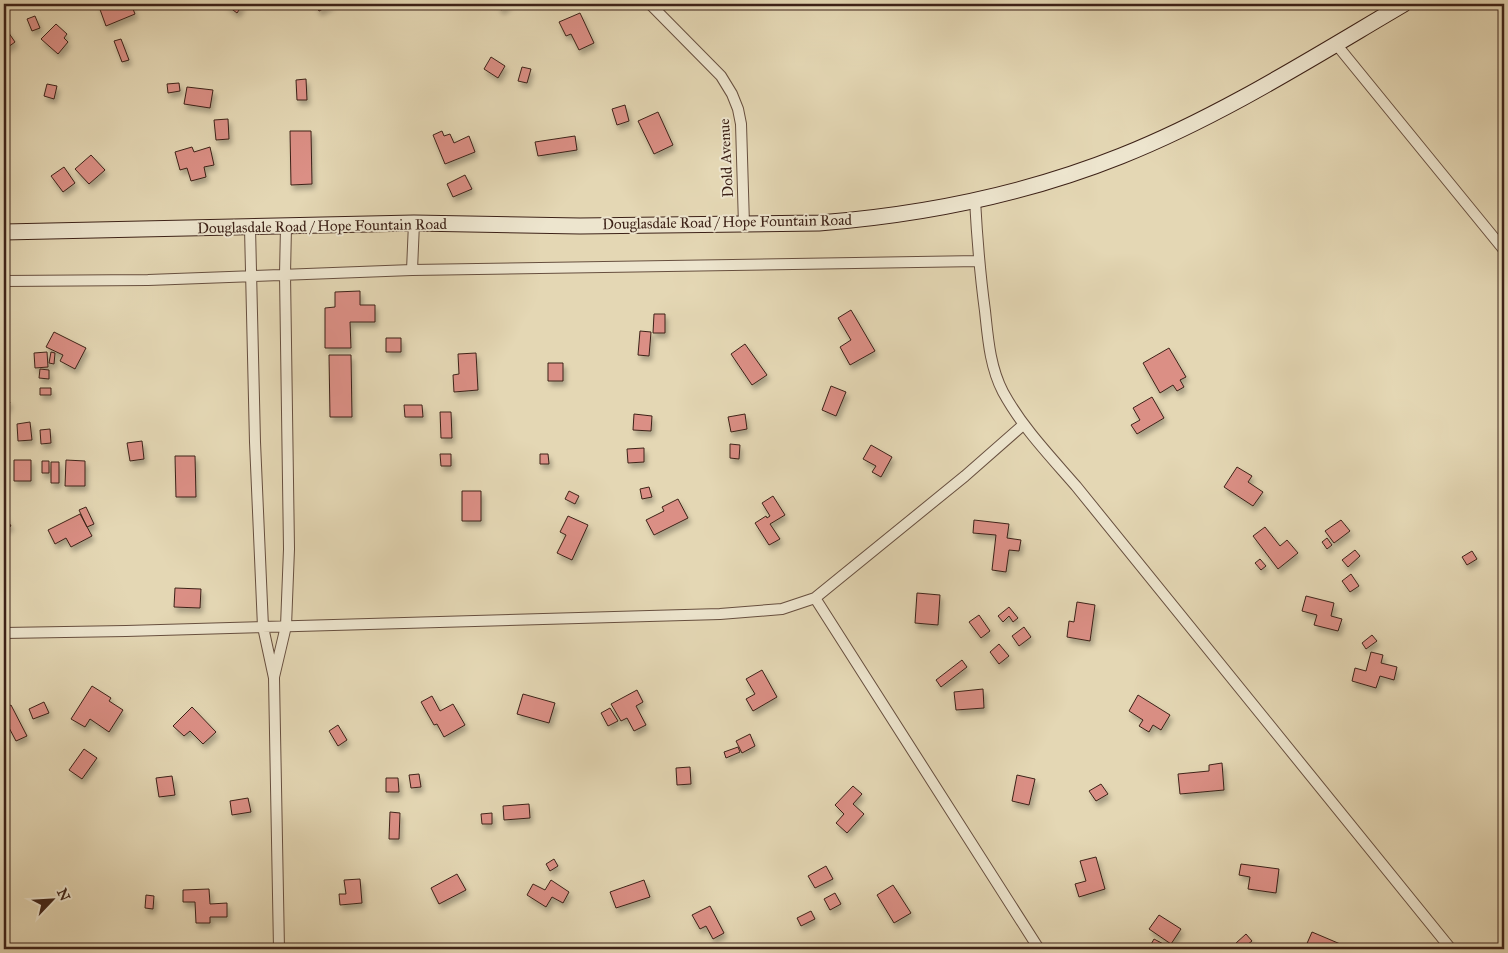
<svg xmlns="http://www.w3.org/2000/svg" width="1508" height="953" viewBox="0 0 1508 953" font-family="'IM FELL Great Primer',serif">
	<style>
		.building { fill: #db8f85; stroke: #3d2218; filter: url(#shadow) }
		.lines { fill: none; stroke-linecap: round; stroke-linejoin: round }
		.minor-casing { stroke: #674f3f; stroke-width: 12 }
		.secondary-casing { stroke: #3d2218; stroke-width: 17 }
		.minor { stroke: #ede5ce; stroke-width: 10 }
		.secondary { stroke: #ede5ce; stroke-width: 15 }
		.labels { text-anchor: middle; stroke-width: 4; stroke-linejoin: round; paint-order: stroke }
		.street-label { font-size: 15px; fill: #3d2218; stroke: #ede5ce }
	</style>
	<defs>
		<filter id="shadow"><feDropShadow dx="2.5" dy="4.5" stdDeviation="2.5" flood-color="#0004"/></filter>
	</defs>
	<rect width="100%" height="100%" fill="#e4d7b4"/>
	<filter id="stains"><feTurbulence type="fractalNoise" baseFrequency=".004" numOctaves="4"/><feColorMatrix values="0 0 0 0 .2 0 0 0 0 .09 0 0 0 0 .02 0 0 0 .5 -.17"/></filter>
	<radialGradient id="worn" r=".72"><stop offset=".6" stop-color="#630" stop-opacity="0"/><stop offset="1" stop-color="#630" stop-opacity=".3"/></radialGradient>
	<path class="building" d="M98 4H131L135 14 106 26Z
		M225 4H243L237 13Z
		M315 4H333L319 11Z
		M497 4H510L501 10Z
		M580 13 594 43 579 50 571 34 566 36 559 22Z
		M35 16 40 28 32 31 27 19Z
		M56 24 67 34 64 38 68 42 58 54 41 39Z
		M4 26 15 42 4 50Z
		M121 39 129 60 122 62 114 41Z
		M491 57 505 66 498 78 484 69Z
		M522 67 531 69 527 83 518 81Z
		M306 79 307 100H297L296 80Z
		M179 83 180 91 168 93 167 84Z
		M47 84 57 86 54 99 44 96Z
		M187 87 213 90 210 108 184 104Z
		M625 105 629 121 617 125 612 109Z
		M658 112 673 145 654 154 638 121Z
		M228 119 229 139 216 140 214 120Z
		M290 131H311L312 184 291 185Z
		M442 131 444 136 450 134 454 143 469 136 475 152 445 164 433 135Z
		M575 136 577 150 538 156 535 142Z
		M192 147 194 152 210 147 214 165 204 167 206 177 191 181 187 168 180 170 175 152Z
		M91 155 105 170 89 184 75 169Z
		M64 167 75 183 63 192 51 176Z
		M465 175 472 189 453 197 447 184Z
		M360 291V305H375V322H350L351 348H325V308L335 307V292Z
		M851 310 875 351 850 365 840 347 851 340 838 318Z
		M654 314H665V333H653Z
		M640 331 651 332 649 356 638 355Z
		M54 332 86 348 75 369 60 361 63 355 46 347Z
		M386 338H401V352H386Z
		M745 344 767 375 752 385 731 354Z
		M1169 348 1186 377 1180 380 1184 387 1177 391 1173 385 1160 393 1143 363Z
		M47 352 48 367 35 368 34 353Z
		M51 352 55 353 54 364 49 363Z
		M476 353 478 390 454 392 453 375 459 374 458 354Z
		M329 355H351L352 417H330Z
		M548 363H563V381H548Z
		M40 369 49 370V379L39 378Z
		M831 386 846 392 836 416 822 410Z
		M40 388H51V395H40Z
		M1152 397 1164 418 1137 434 1131 425 1140 420 1133 408Z
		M4 399 10 402 4 413Z
		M404 405H422L423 417H405Z
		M440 412H451L452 438H441Z
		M634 414 652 416 651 431 633 430Z
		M745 414 747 429 731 432 728 417Z
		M30 422 32 440 18 441 17 424Z
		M50 429 51 443 41 444 40 430Z
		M142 441 144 459 130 461 127 443Z
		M730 444 740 445 739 459 730 458Z
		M871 445 892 457 881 477 872 472 876 466 863 459Z
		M644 448V462L628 463 627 449Z
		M440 454H451V466H441Z
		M540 454H548L549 464H540Z
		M175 456H195L196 497H176Z
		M14 460H31V481H14Z
		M66 460 85 461V486H65Z
		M42 461H49V473H42Z
		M51 462H59V483H51Z
		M1237 467 1252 476 1248 482 1263 492 1253 506 1224 487Z
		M649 487 652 497 642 499 640 489Z
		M462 491H481V521H462Z
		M569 491 579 496 575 504 565 499Z
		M773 496 785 515 770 524 780 539 769 545 755 523 766 516 767 518 770 516 762 503Z
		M678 499 688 518 654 535 646 520 664 511 662 507Z
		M86 507 94 524 87 527 79 510Z
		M80 514 92 536 71 547 66 538 55 544 48 530Z
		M4 515 11 526 4 530Z
		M568 516 588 525 572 560 557 553 566 535 560 532Z
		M974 520 1009 524 1007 538 1021 540 1019 551 1009 550 1006 572 992 570 996 535 973 533Z
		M1341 520 1350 531 1334 543 1325 531Z
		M1265 527 1280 546 1287 540 1298 553 1278 569 1253 536Z
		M1327 538 1332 545 1327 549 1322 542Z
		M1355 550 1360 556 1348 567 1342 560Z
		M1472 551 1477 559 1467 565 1462 557Z
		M1260 559 1266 566 1261 570 1255 563Z
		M1351 574 1359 586 1350 592 1342 581Z
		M175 588 201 589 200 608 174 607Z
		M917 593 940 595 938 625 915 623Z
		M1306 596 1334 603 1331 616 1342 619 1338 631 1314 625 1317 615 1302 611Z
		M1077 602 1095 605 1090 641 1067 637 1069 621 1074 622Z
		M1009 607 1018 618 1013 622 1009 616 1003 622 998 616Z
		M979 615 990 631 981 638 969 622Z
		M1024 627 1031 637 1019 646 1012 636Z
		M1372 635 1377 641 1366 649 1362 643Z
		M999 644 1009 656 999 664 990 652Z
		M1371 652 1383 655 1381 663 1397 667 1394 680 1380 676 1376 688 1352 681 1355 668 1366 671Z
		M962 660 967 667 941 687 936 680Z
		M762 670 777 697 753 711 746 699 755 694 746 679Z
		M92 686 111 698 109 701 123 710 109 732 90 719 85 727 71 719Z
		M983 689 984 708 956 710 954 692Z
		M637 690 643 702 636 706 646 725 634 731 627 718 621 721 611 704Z
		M523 694 555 703 549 723 517 714Z
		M1138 695 1170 715 1161 730 1153 725 1149 732 1139 726 1143 720 1129 711Z
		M432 696 440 711 453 704 465 725 444 737 437 724 434 725 421 702Z
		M44 702 49 713 33 719 29 709Z
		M11 705 27 736 16 741 6 722 4 723V709Z
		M192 707 216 732 203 744 190 731 184 736 173 726Z
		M610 708 618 721 608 726 601 713Z
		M338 725 347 740 338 746 329 731Z
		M750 734 755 746 742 753 736 741Z
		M738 747 740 752 726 758 724 752Z
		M84 749 97 758 82 779 69 770Z
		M1222 763 1224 790 1180 794 1178 774 1209 771V765Z
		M690 767 691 784 677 785 676 768Z
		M419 774 421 787 411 788 409 775Z
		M1017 775 1035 779 1029 805 1012 801Z
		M172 776 175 795 159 797 156 778Z
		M386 778H398L399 792H386Z
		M1101 784 1108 794 1096 801 1089 791Z
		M853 786 862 794 853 804 864 814 847 833 836 823 844 814 835 805Z
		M248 798 251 812 232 815 230 801Z
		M529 804 530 818 504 820 503 806Z
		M390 812 400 813 399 839H389Z
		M492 813V824H482L481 814Z
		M1096 857 1105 889 1079 897 1075 884 1086 881 1080 861Z
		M554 859 558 866 550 871 546 864Z
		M1241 864 1279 869 1276 893 1248 889 1250 877 1239 875Z
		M826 866 833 879 815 888 808 876Z
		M457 874 466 890 439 904 431 888Z
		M360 879 362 903 340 905 339 894H346L344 880Z
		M551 880 569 892 563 903 552 897 546 907 527 895 533 884 545 890Z
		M644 880 650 897 616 908 610 892Z
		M893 885 911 913 894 923 877 895Z
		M209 889 210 904 227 903V917H210V923H196L195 902H183V890Z
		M835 893 841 904 830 910 824 899Z
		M146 895 154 896 153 909 145 908Z
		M710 906 724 933 713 939 706 926 700 929 692 915Z
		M811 911 815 919 801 926 797 918Z
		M1159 915 1181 929 1171 944 1149 929Z
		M1312 932 1345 946 1344 949H1309L1305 948Z
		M1246 934 1252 941 1242 949 1236 943Z
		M1154 939 1169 947 1168 949H1155L1150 946Z"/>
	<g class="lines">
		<defs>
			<path id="minor" d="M650 4 721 76 732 94 738 109 741 124 744 225
				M1336 44 1504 250
				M975 200C977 237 980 274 985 311 988 339 990 367 1003 392 1022 427 1050 456 1076 486L1451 949
				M250 228 255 442 263 627 274 678 279 949
				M412 270 979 261
				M4 281 148 280 412 270 414 223
				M815 598 1039 949
				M4 633 126 631 720 614 782 609 815 598 965 476 1023 425
				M274 677 286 626 289 549 285 274 286 227"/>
			<path id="secondary" d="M4 232 414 223 580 226 819 223C921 215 1026 194 1121 156 1221 116 1312 58 1404 4"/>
		</defs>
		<use href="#minor" class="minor-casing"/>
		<use href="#secondary" class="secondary-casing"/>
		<use href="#minor" class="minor"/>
		<use href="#secondary" class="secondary"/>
	</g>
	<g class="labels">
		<g class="street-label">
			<text transform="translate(726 158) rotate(-93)" y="5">Dold Avenue</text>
			<text transform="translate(727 222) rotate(-1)" y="5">Douglasdale Road / Hope Fountain Road</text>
			<text transform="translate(322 226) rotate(-1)" y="5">Douglasdale Road / Hope Fountain Road</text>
		</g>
	</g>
	<rect width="1508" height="953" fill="none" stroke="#e4d7b4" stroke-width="20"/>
	<rect x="5" y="5" width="1498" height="943" fill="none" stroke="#3d2218" stroke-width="2.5"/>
	<rect x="10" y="10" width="1488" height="933" fill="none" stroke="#3d2218"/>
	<g transform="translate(52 900) rotate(65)" stroke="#ede5ce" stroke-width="4" paint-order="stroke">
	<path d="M0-4L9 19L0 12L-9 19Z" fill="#3d2218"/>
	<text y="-8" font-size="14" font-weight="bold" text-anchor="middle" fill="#3d2218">N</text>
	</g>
	<rect width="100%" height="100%" filter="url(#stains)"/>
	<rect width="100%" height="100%" fill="url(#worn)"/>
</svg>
